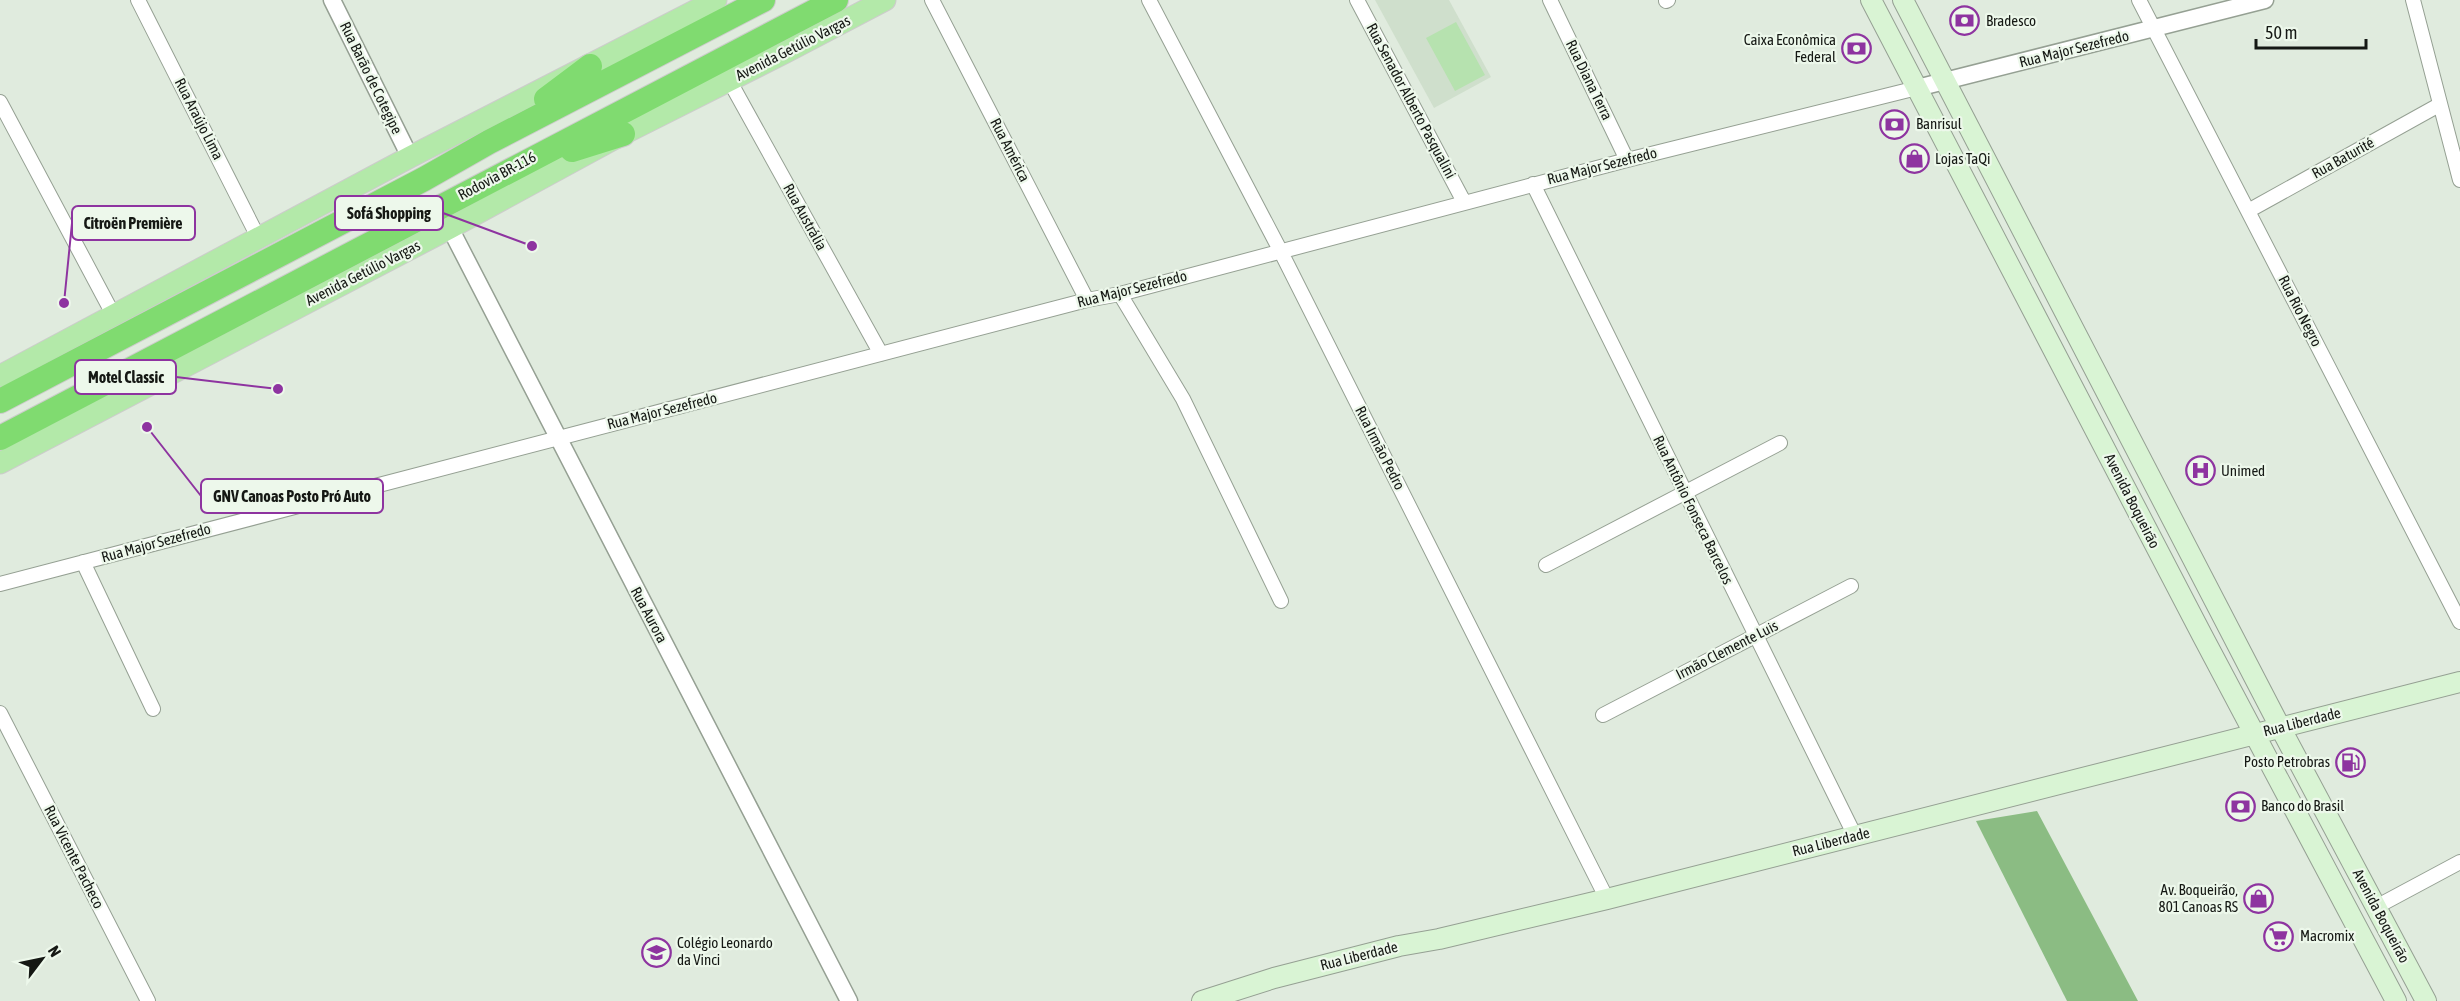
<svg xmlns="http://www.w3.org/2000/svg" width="2460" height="1001" viewBox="0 0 2460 1001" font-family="'Asap Condensed',sans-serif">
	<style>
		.built { fill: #cfdfcc }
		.green { fill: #b6e2af }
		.forest { fill: #8bbc83 }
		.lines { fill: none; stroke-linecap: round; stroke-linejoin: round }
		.minor-casing { stroke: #95a093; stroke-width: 16 }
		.tertiary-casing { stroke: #95a093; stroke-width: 19 }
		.secondary-casing { stroke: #95a093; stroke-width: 22 }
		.primary-casing { stroke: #cccccb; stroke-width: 23 }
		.motorway-casing { stroke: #cccccb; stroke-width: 26 }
		.minor { stroke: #fff; stroke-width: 14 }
		.tertiary { stroke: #fff; stroke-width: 16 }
		.secondary { stroke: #d9f4d4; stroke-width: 20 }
		.primary { stroke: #b3e9a9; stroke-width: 21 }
		.motorway { stroke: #80db70; stroke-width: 24 }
		.labels { text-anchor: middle; stroke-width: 4.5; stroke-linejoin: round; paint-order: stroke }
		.poi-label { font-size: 15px; fill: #151814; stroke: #edf8eb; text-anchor: start }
		.street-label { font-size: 15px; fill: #151814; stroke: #edf8eb }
		.leader { fill: none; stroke: #8e34a0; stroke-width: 2 }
		.callout-dot { fill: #8e34a0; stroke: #edf8eb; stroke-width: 2 }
		.callout { fill: #edf8eb; stroke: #8e34a0; stroke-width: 2 }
		.callout-label { font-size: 16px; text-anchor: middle; font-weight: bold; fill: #151814 }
	</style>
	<rect width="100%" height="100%" fill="#e0ebde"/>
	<path class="built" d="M1375 0H1449L1491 77 1434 108Z"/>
	<path class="green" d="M1456 22 1485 75 1455 91 1426 38Z"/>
	<path class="forest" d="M2037 811 2138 1001H2067L1976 821Z"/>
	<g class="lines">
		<defs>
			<path id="minor" d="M138 0 259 239
				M932 0 1087 300
				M1149 0 1280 250 1607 899
				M1357 0 1464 202
				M1550 0 1627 160
				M2139 0 2460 622
				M2413 0 2460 180
				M1666 1 1668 0
				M729 80 881 354
				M0 102 114 316
				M1533 184 1855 836
				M2248 211 2439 105
				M1120 294 1183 399 1281 601
				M83 562 153 709
				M1546 565 1780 443
				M0 584 1087 300 1120 294 1627 160 1917 88
				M0 713 148 1001
				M1603 715 1851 586
				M2376 907 2460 862"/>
			<path id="tertiary" d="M332 0 410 157
				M1917 88 2265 0
				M450 228 849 1001"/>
			<path id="secondary" d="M1871 0 2202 635 2396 1001
				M1903 0 2280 727 2426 1001
				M1202 1001 1274 978 1399 946 1439 939 1607 899 2460 682"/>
			<path id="primary" d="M0 376 410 157 716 0
				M0 463 450 228 623 134 784 53 885 0"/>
			<path id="motorway" d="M546 99 590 66
				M572 150 623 134
				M0 401 424 179 489 142 763 0
				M0 438 836 0"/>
		</defs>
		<use href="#minor" class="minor-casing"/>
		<use href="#tertiary" class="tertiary-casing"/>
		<use href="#secondary" class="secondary-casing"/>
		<use href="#primary" class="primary-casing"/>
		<use href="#motorway" class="motorway-casing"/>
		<use href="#minor" class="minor"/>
		<use href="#tertiary" class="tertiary"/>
		<use href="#secondary" class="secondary"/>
		<use href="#primary" class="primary"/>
		<use href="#motorway" class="motorway"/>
	</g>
	<defs>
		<symbol id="bank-ring" viewBox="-11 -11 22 22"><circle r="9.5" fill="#edf8eb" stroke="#8e34a0" stroke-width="1.5"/><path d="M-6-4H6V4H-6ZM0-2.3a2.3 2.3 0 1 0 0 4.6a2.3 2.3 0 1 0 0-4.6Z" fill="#8e34a0"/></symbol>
		<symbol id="shop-ring" viewBox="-11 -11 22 22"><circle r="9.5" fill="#edf8eb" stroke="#8e34a0" stroke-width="1.5"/><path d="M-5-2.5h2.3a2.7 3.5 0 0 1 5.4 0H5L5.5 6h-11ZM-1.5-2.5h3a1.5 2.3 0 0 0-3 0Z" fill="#8e34a0"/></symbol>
		<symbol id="hospital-ring" viewBox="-11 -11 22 22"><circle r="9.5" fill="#edf8eb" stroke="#8e34a0" stroke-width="1.5"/><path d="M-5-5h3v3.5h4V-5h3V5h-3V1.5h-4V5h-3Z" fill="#8e34a0"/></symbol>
		<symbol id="fuel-ring" viewBox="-11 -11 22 22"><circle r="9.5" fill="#edf8eb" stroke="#8e34a0" stroke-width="1.5"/><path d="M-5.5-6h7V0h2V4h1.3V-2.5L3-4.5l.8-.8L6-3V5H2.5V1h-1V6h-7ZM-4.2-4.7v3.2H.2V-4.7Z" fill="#8e34a0"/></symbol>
		<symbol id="supermarket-ring" viewBox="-11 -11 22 22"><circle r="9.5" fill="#edf8eb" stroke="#8e34a0" stroke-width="1.5"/><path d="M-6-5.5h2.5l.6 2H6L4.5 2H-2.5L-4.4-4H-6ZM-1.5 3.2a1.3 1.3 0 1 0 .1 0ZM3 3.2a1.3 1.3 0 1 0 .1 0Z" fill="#8e34a0"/></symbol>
		<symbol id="school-ring" viewBox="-11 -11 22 22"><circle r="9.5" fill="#edf8eb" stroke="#8e34a0" stroke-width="1.5"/><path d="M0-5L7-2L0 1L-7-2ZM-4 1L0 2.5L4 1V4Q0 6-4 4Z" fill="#8e34a0"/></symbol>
	</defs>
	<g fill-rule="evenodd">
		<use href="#bank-ring" x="1948" y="4" width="33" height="33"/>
		<use href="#bank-ring" x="1840" y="32" width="33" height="33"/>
		<use href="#bank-ring" x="1878" y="108" width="33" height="33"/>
		<use href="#shop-ring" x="1898" y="142" width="33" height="33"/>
		<use href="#hospital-ring" x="2184" y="454" width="33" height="33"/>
		<use href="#fuel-ring" x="2334" y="746" width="33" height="33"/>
		<use href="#bank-ring" x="2224" y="790" width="33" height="33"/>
		<use href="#shop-ring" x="2242" y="882" width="33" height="33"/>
		<use href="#supermarket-ring" x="2262" y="920" width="33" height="33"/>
		<use href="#school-ring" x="640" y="936" width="33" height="33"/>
	</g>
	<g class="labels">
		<g class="poi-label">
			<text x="1986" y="26">Bradesco</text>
			<text x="1836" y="45" text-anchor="end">Caixa Econômica<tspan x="1836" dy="17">Federal</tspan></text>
			<text x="1916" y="129">Banrisul</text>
			<text x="1935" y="164">Lojas TaQi</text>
			<text x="2221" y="476">Unimed</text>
			<text x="2330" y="767" text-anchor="end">Posto Petrobras</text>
			<text x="2261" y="811">Banco do Brasil</text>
			<text x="2238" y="895" text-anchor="end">Av. Boqueirão,<tspan x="2238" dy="17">801 Canoas RS</tspan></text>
			<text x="2300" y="941">Macromix</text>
			<text x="677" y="948">Colégio Leonardo<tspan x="677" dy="17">da Vinci</tspan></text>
		</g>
		<g class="street-label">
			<text transform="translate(793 48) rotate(-27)" y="5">Avenida Getúlio Vargas</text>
			<text transform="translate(2074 49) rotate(-14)" y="5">Rua Major Sezefredo</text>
			<text transform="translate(371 78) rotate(64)" y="5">Rua Barão de Cotegipe</text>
			<text transform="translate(1589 80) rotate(64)" y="5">Rua Diana Terra</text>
			<text transform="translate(1411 101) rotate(62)" y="5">Rua Senador Alberto Pasqualini</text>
			<text transform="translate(199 119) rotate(63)" y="5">Rua Araújo Lima</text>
			<text transform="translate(1010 150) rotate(63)" y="5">Rua América</text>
			<text transform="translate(2343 158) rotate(-29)" y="5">Rua Baturité</text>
			<text transform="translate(1602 166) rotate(-14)" y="5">Rua Major Sezefredo</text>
			<text transform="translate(497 176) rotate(-28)" y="5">Rodovia BR-116</text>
			<text transform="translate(805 217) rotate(61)" y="5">Rua Austrália</text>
			<text transform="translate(363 273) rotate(-27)" y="5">Avenida Getúlio Vargas</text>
			<text transform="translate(1132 289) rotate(-14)" y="5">Rua Major Sezefredo</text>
			<text transform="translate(2300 311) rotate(63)" y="5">Rua Rio Negro</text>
			<text transform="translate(662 411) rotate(-14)" y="5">Rua Major Sezefredo</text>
			<text transform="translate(1380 448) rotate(63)" y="5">Rua Irmão Pedro</text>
			<text transform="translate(2132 501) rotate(63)" y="5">Avenida Boqueirão</text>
			<text transform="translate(1693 510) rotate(64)" y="5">Rua Antônio Fonseca Barcelos</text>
			<text transform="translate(156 543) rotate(-15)" y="5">Rua Major Sezefredo</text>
			<text transform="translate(649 615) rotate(62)" y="5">Rua Aurora</text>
			<text transform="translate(1727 650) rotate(-27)" y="5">Irmão Clemente Luis</text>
			<text transform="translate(2302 722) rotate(-14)" y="5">Rua Liberdade</text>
			<text transform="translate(1831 842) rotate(-14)" y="5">Rua Liberdade</text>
			<text transform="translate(74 857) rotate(63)" y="5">Rua Vicente Pacheco</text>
			<text transform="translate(2381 916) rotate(62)" y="5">Avenida Boqueirão</text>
			<text transform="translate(1359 956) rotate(-14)" y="5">Rua Liberdade</text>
		</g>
	</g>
	<path class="leader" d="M532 246L443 213M64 303L72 223M278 389L176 377M147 427L201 496"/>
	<g class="callout-dot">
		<circle cx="532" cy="246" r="6"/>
		<circle cx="64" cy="303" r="6"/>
		<circle cx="278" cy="389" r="6"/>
		<circle cx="147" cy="427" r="6"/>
	</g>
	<g class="callout">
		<rect x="335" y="196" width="108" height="34" rx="6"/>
		<rect x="72" y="206" width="123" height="34" rx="6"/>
		<rect x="75" y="360" width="101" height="34" rx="6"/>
		<rect x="201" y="479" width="182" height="34" rx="6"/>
	</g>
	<g class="callout-label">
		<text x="389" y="219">Sofá Shopping</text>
		<text x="133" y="229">Citroën Première</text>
		<text x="126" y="383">Motel Classic</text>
		<text x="292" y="502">GNV Canoas Posto Pró Auto</text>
	</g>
	<g transform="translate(42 959) rotate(58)" stroke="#edf8eb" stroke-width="4.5" paint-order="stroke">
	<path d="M0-4.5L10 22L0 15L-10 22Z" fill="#151814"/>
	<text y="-9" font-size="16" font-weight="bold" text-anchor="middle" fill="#151814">N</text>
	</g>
	<path d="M2256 39v9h110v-9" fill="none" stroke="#151814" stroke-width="3"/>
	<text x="2265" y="39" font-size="18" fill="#151814" stroke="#edf8eb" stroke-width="4.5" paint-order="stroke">50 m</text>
</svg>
